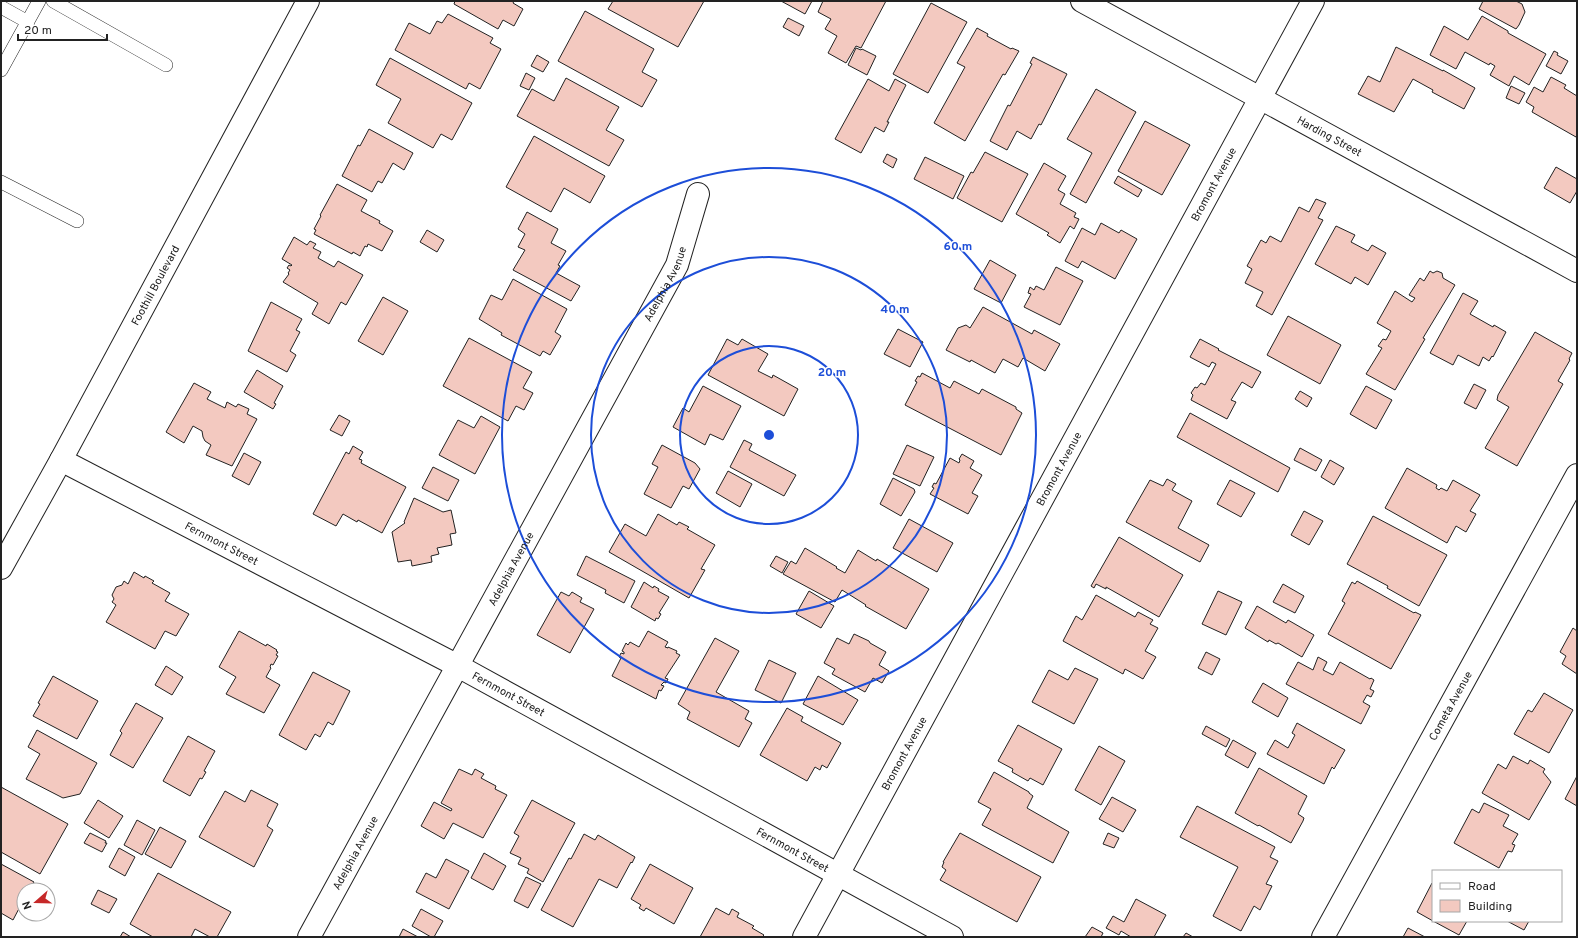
<svg xmlns="http://www.w3.org/2000/svg" width="1578" height="938" viewBox="0 0 1578 938" font-family="Overpass,sans-serif">
	<style>
		.building { fill: #f3c9c0; stroke: #222 }
		.lines { fill: none; stroke-linecap: round; stroke-linejoin: round }
		.lane-casing { stroke: #222; stroke-width: 14 }
		.street-casing { stroke: #222; stroke-width: 24 }
		.primary-casing { stroke: #222; stroke-width: 24 }
		.lane { stroke: #fff; stroke-width: 13 }
		.street { stroke: #fff; stroke-width: 22 }
		.primary { stroke: #fff; stroke-width: 22 }
		.ring { fill: none; stroke: #1d4ed8; stroke-width: 2 }
		.labels { text-anchor: middle; stroke-width: 3; stroke-linejoin: round; paint-order: stroke }
		.street-label { font-size: 11px; fill: #222; stroke: #fff }
		.centre { fill: #1d4ed8; stroke: #fff; stroke-width: 2 }
		.ring-label { font-size: 12px; text-anchor: middle; font-weight: bold; fill: #1d4ed8; stroke: #fff; stroke-width: 3; stroke-linejoin: round; paint-order: stroke }
	</style>
	<rect width="100%" height="100%" fill="#fff"/>
	<path class="building" d="M455 1H514L513 3 523 9 514 26 503 20 498 29 454 4Z
		M613 1H704L678 47 608 9Z
		M781 1H812L805 14Z
		M823 1H886L861 48 856 46 846 63 828 53 837 36 825 29 831 19 818 12Z
		M1483 1H1516L1522 4 1525 12 1519 25 1516 29 1479 9Z
		M931 3 967 22 928 93 893 74Z
		M585 11 654 49 642 72 657 80 642 107 558 61Z
		M448 14 493 38 490 43 501 49 480 89 469 83 466 89 395 50 409 23 430 34 437 21 442 23Z
		M1482 16 1508 31V33L1546 54 1529 85 1514 76 1509 86 1490 75 1495 66 1490 63 1489 65 1465 52 1456 69 1430 55 1444 26 1468 40Z
		M788 18 804 26 799 36 783 27Z
		M977 28 988 34 987 36 1011 49 1012 48 1019 51 1005 75 1003 74 965 141 934 123 965 67 957 63Z
		M1396 47 1443 71V70L1475 88 1464 109 1432 92 1433 90 1413 79 1394 112 1358 94 1368 76 1380 82Z
		M856 48 861 50 862 49 876 56 867 75 848 65Z
		M1554 51 1558 53 1557 55 1568 61 1561 74 1546 66Z
		M537 55 549 62 543 72 531 66Z
		M1033 57 1067 74 1041 125 1039 124 1031 139 1017 131 1007 150 990 141 1008 105 1010 106 1032 64 1030 63Z
		M390 58 472 103 452 140 441 134 433 148 388 123 401 99 376 85Z
		M526 73 535 78 529 90 520 86Z
		M1551 77 1566 85 1564 88 1577 96V135L1576 137 1532 112 1534 107 1526 102 1534 87 1543 92Z
		M566 78 619 107 606 130 624 140 609 166 517 116 532 89 554 101Z
		M868 79 889 91 895 79 906 85 887 122H889L884 132 875 127 861 153 835 139Z
		M1511 86 1525 93 1519 104 1506 98Z
		M1096 89 1136 112 1086 203 1070 194 1092 153 1067 139Z
		M1145 121 1190 145 1162 195 1118 171Z
		M369 129 413 153 404 170 393 163 382 183 378 181 372 192 342 176 358 145 360 146Z
		M534 136 605 176 590 203 564 188 551 212 506 187Z
		M985 152 1028 174 1002 222 957 198 971 172 973 173Z
		M887 154 897 159 893 168 883 162Z
		M925 157 964 176 953 199 914 179Z
		M1044 163 1066 176 1058 190 1065 194 1060 204 1076 213 1074 217 1079 219 1074 229 1070 226 1060 243 1047 235 1049 233 1016 214Z
		M1556 167 1577 179V191L1570 203 1544 188Z
		M1118 176 1142 190 1138 197 1114 183Z
		M337 184 367 200 361 211 380 221 379 223 393 231 382 251 368 244 367 247 365 246 360 256 353 252 352 254 314 234 316 230 314 229 321 216 320 215Z
		M1316 199 1326 203 1318 218 1323 220 1272 315 1256 306 1263 292 1245 283 1252 269 1247 266 1261 240 1266 243 1270 236 1281 242 1299 207 1309 212Z
		M527 212 558 229 551 243 566 251 558 265 560 266 556 273 580 286 571 301 513 270 525 250 518 247 525 234 518 229Z
		M1101 223 1119 233 1121 230 1137 239 1115 279 1082 261 1078 268 1065 261 1082 228 1095 235Z
		M1336 226 1355 235 1351 242 1368 251 1372 245 1386 253 1368 285 1355 277 1351 284 1315 264Z
		M427 230 444 240 437 252 420 242Z
		M294 237 307 245 310 241 316 244 313 248 321 252 318 258 334 267 338 261 363 275 346 305 341 302 329 324 312 314 318 303 283 282 289 274 288 273 290 270 287 268 289 265 291 266 292 265 282 259Z
		M990 260 1016 275 1001 303 974 289Z
		M1056 267 1083 281 1060 325 1024 307 1031 294 1028 293 1030 287 1034 290 1036 286 1044 290Z
		M1430 271 1433 273 1437 271 1442 273 1443 278 1455 285 1423 338 1425 339 1395 390 1366 374 1382 348 1378 346 1383 339 1386 340 1391 331 1377 323 1395 291 1412 302 1415 298 1409 295 1420 278 1424 281Z
		M513 279 567 309 555 332 561 336 550 355 543 351 540 356 501 335 502 333 479 319 491 295 502 300Z
		M1463 293 1478 301 1470 314 1493 327 1494 325 1506 332 1493 357 1492 356 1489 361 1483 357 1479 366 1458 355 1453 365 1430 353Z
		M383 297 408 311 383 355 358 341Z
		M271 302 302 319 296 330 300 332 290 351 296 355 287 372 248 351Z
		M983 307 1032 334 1034 330 1060 344 1045 371 1023 358 1018 367 1003 359 995 373 971 360 970 362 946 350 958 328 966 325 970 328Z
		M1288 316 1341 345 1320 384 1267 355Z
		M898 329 923 342 910 367 884 354Z
		M1535 332 1572 353 1569 359 1570 360 1558 381 1563 384 1517 466 1485 448 1509 407 1497 400 1498 395Z
		M469 338 532 372 523 388 533 393 524 410 516 406 508 421 443 386Z
		M727 339 738 345 742 339 768 354 758 371 772 378 773 375 798 389 784 416 708 375Z
		M1200 339 1219 349 1218 350 1261 372 1252 388 1242 382 1231 400 1236 402 1227 419 1191 400 1193 395 1191 393 1195 387 1197 388 1201 383 1205 385 1216 364 1212 362 1209 367 1190 357Z
		M257 370 283 386 274 403 276 404 273 409 244 392Z
		M922 373 950 388 954 381 979 394 982 389 1016 407V409L1022 413 1001 455 905 405 917 382 915 381 918 376 920 377Z
		M194 383 211 392 207 399 225 408 227 402 236 407 238 404 249 409 247 414 257 419 232 466 206 455 211 445 205 441 203 437 202 431 193 426 184 443 166 432Z
		M1474 384 1486 390 1476 409 1464 403Z
		M703 386 741 406 723 440 710 434 705 445 673 427 683 408 689 412Z
		M1366 386 1392 400 1376 429 1350 414Z
		M1300 391 1312 398 1307 407 1295 399Z
		M1190 413 1290 468 1278 492 1177 437Z
		M339 415 350 421 342 436 330 430Z
		M481 416 500 427 475 474 439 455 458 420 474 428Z
		M744 440 752 444 749 450 796 475 784 496 730 467Z
		M662 445 695 463 700 469 689 489 683 486 671 508 644 494 658 467 652 464Z
		M907 445 934 457 920 486 893 474Z
		M353 446 363 452 359 459 362 460 361 463 406 487 382 533 358 520 357 522 343 514 336 526 313 514 346 452 349 454Z
		M1300 448 1322 460 1316 471 1294 460Z
		M244 453 261 462 249 485 232 476Z
		M962 454 974 461 970 468 982 475 972 493 978 496 968 514 930 494 934 488 932 487 934 483 936 484 950 458 959 463 960 460 959 459Z
		M1330 460 1344 468 1334 485 1321 477Z
		M433 467 459 480 448 501 422 488Z
		M1407 468 1437 485 1436 488 1439 490 1441 488 1447 491 1453 480 1480 495 1470 511 1476 514 1466 532 1456 526 1447 543 1385 508Z
		M728 471 752 484 740 507 716 493Z
		M893 478 914 489 915 492 901 516 880 504Z
		M1167 479 1176 484 1172 490 1192 501 1178 528 1209 545 1200 562 1126 522 1150 480 1163 486Z
		M1230 480 1255 493 1241 517 1217 504Z
		M414 498 443 512 451 510 456 533 450 534 452 545 437 548 439 554 431 556 432 562 412 566 411 560 398 562 392 532 405 523 404 522Z
		M1304 511 1323 521 1309 545 1291 535Z
		M658 514 677 525 679 522 689 527 687 529 715 545 701 569 705 570 689 598 609 552 625 524 646 536Z
		M1373 516 1447 555 1419 606 1387 588 1388 586 1347 564Z
		M909 519 953 543 937 572 893 548Z
		M1119 537 1183 575 1159 617 1106 587V589L1096 584 1094 588 1091 586Z
		M805 548 837 567 836 568 845 573 858 550 876 561 877 559 929 589 906 629 865 606 866 605 842 590 835 602 783 574 791 561 796 564Z
		M586 556 635 581 624 603 605 593 606 590 577 575Z
		M776 556 788 562 782 573 770 566Z
		M134 572 144 578 145 576 154 581 152 583 170 593 165 601 189 614 176 636 165 631 155 649 106 622 116 605 112 602 114 599 112 595 116 587 122 585 124 581 128 584Z
		M1357 581 1414 613 1415 612 1421 615 1391 669 1328 634 1345 603 1342 601 1352 582 1355 584Z
		M644 582 653 588 654 586 659 589 658 591 669 597 659 613 661 614 658 619 656 618 655 621 631 607Z
		M1283 584 1304 596 1295 613 1273 602Z
		M809 591 834 606 821 628 796 614Z
		M1218 591 1242 602 1226 635 1202 624Z
		M561 592 569 596 572 592 582 598 580 602 594 609 570 653 537 635Z
		M1096 595 1135 617 1138 612 1153 620 1150 624 1158 628 1145 651 1156 657 1143 679 1125 669 1123 674 1063 641 1076 616 1082 620Z
		M1257 606 1286 623 1288 620 1314 635 1302 657 1278 643 1276 644 1269 640 1268 642 1245 628Z
		M1573 628 1577 631V674L1562 664 1566 656 1560 652Z
		M239 631 266 646 267 644 277 650 276 651 278 652 276 655 278 656 273 665 271 664 270 667 271 668 266 677 280 685 264 713 226 694 236 677 219 667Z
		M648 631 668 642 665 647 668 648V647L677 651 676 653 680 655 665 678 668 679 666 683 664 682 661 685 664 686 661 691 659 690 656 699 612 676 621 658 619 657 621 653 624 654V652L622 651 626 643 628 645 630 642 639 647Z
		M854 634 869 641 870 643 886 652 879 665 889 671 882 683 873 678 865 692 832 674 835 669 824 663 837 638 849 644Z
		M715 638 739 651 716 692 749 711 745 719 752 723 739 747 687 719 690 712 678 704Z
		M1206 652 1220 659 1212 675 1198 668Z
		M1318 657 1327 662 1323 670 1333 675 1340 662 1370 679 1371 678 1374 680 1370 689 1374 691 1371 697 1367 695 1363 702 1370 706 1361 724 1286 684 1298 662 1313 670Z
		M769 660 796 673 781 703 755 690Z
		M166 666 183 677 172 695 155 685Z
		M1075 668 1098 679 1074 724 1032 702 1049 670 1068 680Z
		M313 672 350 691 333 725 328 722 320 737 315 734 306 750 279 735Z
		M53 676 98 701 77 739 33 716 40 704 38 703Z
		M818 676 858 700 843 725 803 704Z
		M1263 683 1288 698 1278 717 1252 702Z
		M1544 693 1573 710 1549 753 1514 734 1528 710 1532 712Z
		M136 703 163 718 133 768 110 755 122 733 120 731Z
		M787 708 803 717 801 721 841 743 827 768 822 765 820 770 815 767 807 781 760 755Z
		M1297 723 1345 750 1334 769 1332 767 1324 784 1267 754 1275 740 1288 748 1295 735 1292 733Z
		M1018 725 1062 749 1043 785 1030 778 1028 781 1012 772 1013 769 998 761Z
		M1206 726 1230 739 1226 747 1202 734Z
		M37 730 97 763 80 794 63 798 26 779 40 754 28 747Z
		M188 736 215 751 204 771 206 772 202 779 200 778 190 796 163 781Z
		M1233 740 1256 753 1248 768 1225 755Z
		M1099 746 1125 761 1101 805 1075 790Z
		M1513 756 1528 764 1530 760 1545 769 1543 772 1551 782 1529 820 1482 793 1498 764 1506 769Z
		M1259 768 1307 796 1298 814 1304 818 1303 821 1291 843 1259 825 1258 826 1235 813Z
		M459 769 472 775 475 769 484 774 481 778 496 786 495 789 507 795 483 838 453 823 444 839 421 826 434 802 451 811 452 809 441 803Z
		M994 772 1029 792V793L1033 796 1027 808 1069 832 1053 863 982 825 991 809 978 802Z
		M1577 776V806L1565 799Z
		M1 787 68 824 40 874 1 852Z
		M251 790 278 804 267 826 273 830 254 867 199 837 225 791 245 802Z
		M1112 797 1136 810 1123 832 1099 819Z
		M98 800 123 816 109 838 84 823Z
		M532 800 575 823 543 882 527 873 529 869 518 864 521 858 510 853 519 836 514 833Z
		M1484 803 1509 815 1503 826 1518 834 1512 844 1515 845 1512 852 1508 851 1499 868 1454 843 1472 809 1479 813Z
		M1197 806 1275 847 1270 857 1278 861 1266 884 1272 886 1260 910 1254 906 1241 931 1213 916 1238 867 1180 837Z
		M137 820 155 830 142 855 124 845Z
		M160 827 186 841 171 868 145 854Z
		M90 833 106 841 105 843H107L102 852 84 843Z
		M960 833 1041 877 1017 922 940 880 946 870 942 867 944 862H943Z
		M1108 833 1119 838 1114 848 1103 844Z
		M584 834 595 840 598 835 635 857 632 863 631 862 617 888 599 879 573 927 541 910 569 858 571 859Z
		M119 848 135 857 125 876 109 867Z
		M484 853 506 866 493 890 471 878Z
		M446 859 469 871 449 909 416 892 426 873 436 878Z
		M1 864 34 882 29 890H24V899L13 920 1 913Z
		M650 864 693 888 674 924 646 908 644 911 639 908 641 905 631 899Z
		M158 873 231 912 217 937H210L195 929 191 937H153L130 924Z
		M526 877 541 884 528 908 514 901Z
		M1432 883 1433 884V921L1417 912Z
		M98 890 117 899 109 913 91 904Z
		M1136 899 1166 915 1154 937H1131L1121 931 1119 935 1106 928 1113 916 1124 922Z
		M716 908 729 915 732 909 739 913 737 917 754 926 752 928 764 935 762 937H700Z
		M421 909 443 921 434 937H431L412 926Z
		M1433 921H1467L1459 935Z
		M1507 921H1529L1524 930Z
		M1092 927 1103 933 1101 937H1085Z
		M1408 928 1425 937H1403Z
		M403 929 418 937H399Z
		M123 932 131 937H120Z
		M1186 933 1193 937H1183Z"/>
	<g class="lines">
		<defs>
			<path id="lane" d="M53 1 166 65
				M1 7 28 22
				M1 70 39 1
				M1 182 77 221"/>
			<g id="street">
				<path id="s1" d="M1082 1 1577 271"/>
				<path id="s2" d="M61 460 458 666 952 937"/>
				<path id="s3" d="M309 937 677 265 698 194"/>
				<path id="s4" d="M804 937 1313 1"/>
				<path id="s5" d="M1323 937 1577 475"/>
			</g>
			<g id="primary">
				<path id="s6" d="M1 568 61 460 308 1"/>
			</g>
		</defs>
		<use href="#lane" class="lane-casing"/>
		<use href="#street" class="street-casing"/>
		<use href="#primary" class="primary-casing"/>
		<use href="#lane" class="lane"/>
		<use href="#street" class="street"/>
		<use href="#primary" class="primary"/>
	</g>
	<g class="ring">
		<circle cx="769" cy="435" r="89"/>
		<circle cx="769" cy="435" r="178"/>
		<circle cx="769" cy="435" r="267"/>
	</g>
	<g class="labels">
		<g class="street-label">
			<text dy="4" stroke="none"><textPath href="#s1" startOffset="282">Harding Street</textPath></text>
			<text dy="4" stroke="none"><textPath href="#s4" startOffset="857">Bromont Avenue</textPath></text>
			<text dy="4" stroke="none"><textPath href="#s3" startOffset="744">Adelphia Avenue</textPath></text>
			<text dy="4" stroke="none"><textPath href="#s6" startOffset="322">Foothill Boulevard</textPath></text>
			<text dy="4" stroke="none"><textPath href="#s4" startOffset="533">Bromont Avenue</textPath></text>
			<text dy="4" stroke="none"><textPath href="#s2" startOffset="181">Fernmont Street</textPath></text>
			<text dy="4" stroke="none"><textPath href="#s3" startOffset="420">Adelphia Avenue</textPath></text>
			<text dy="4" stroke="none"><textPath href="#s2" startOffset="505">Fernmont Street</textPath></text>
			<text dy="4" stroke="none"><textPath href="#s5" startOffset="264">Cometa Avenue</textPath></text>
			<text dy="4" stroke="none"><textPath href="#s4" startOffset="209">Bromont Avenue</textPath></text>
			<text dy="4" stroke="none"><textPath href="#s2" startOffset="829">Fernmont Street</textPath></text>
			<text dy="4" stroke="none"><textPath href="#s3" startOffset="96">Adelphia Avenue</textPath></text>
		</g>
	</g>
	<circle cx="769" cy="435" r="6" class="centre"/>
	<g class="ring-label">
		<text x="958" y="250">60 m</text>
		<text x="895" y="313">40 m</text>
		<text x="832" y="376">20 m</text>
	</g>
	<rect width="1578" height="938" fill="none" stroke="#222222" stroke-width="4"/>
	<rect x="1432" y="870" width="130" height="52" fill="#ffffff" stroke="#a7a7a7"/>
	<rect x="1440" y="883" width="20" height="6" fill="#ffffff" stroke="#a7a7a7"/>
	<text x="1468" y="890" font-size="12" fill="#222222">Road</text>
	<rect x="1440" y="900" width="20" height="12" fill="#f3c9c0" stroke="#a7a7a7"/>
	<text x="1468" y="910" font-size="12" fill="#222222">Building</text>
	<g transform="translate(36 902) rotate(250)"><circle r="19" fill="#ffffff" stroke="#a7a7a7"/>
	<path d="M0-3L7 15L0 10L-7 15Z" fill="#c62828"/>
	<text y="-6" font-size="11" font-weight="bold" text-anchor="middle" fill="#222222">N</text>
	</g>
	<path d="M18 34v6h89v-6" fill="none" stroke="#222222" stroke-width="2"/>
	<text x="24" y="34" font-size="12" fill="#222222" stroke="#ffffff" stroke-width="3" paint-order="stroke">20 m</text>
</svg>
